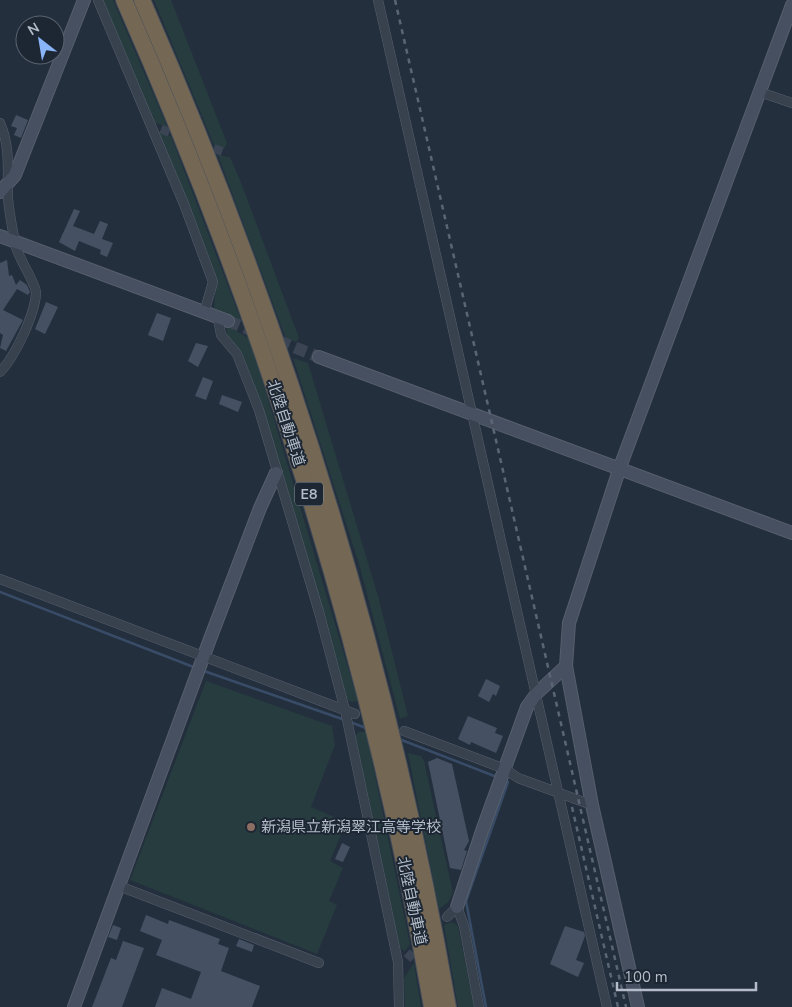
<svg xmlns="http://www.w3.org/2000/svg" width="792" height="1007" viewBox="0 0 792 1007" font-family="'Nunito Sans','Noto Sans JP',sans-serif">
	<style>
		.green { fill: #263c3f }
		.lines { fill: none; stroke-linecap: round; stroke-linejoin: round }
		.stream { stroke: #394c67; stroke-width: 2.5 }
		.building { fill: #455162 }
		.street-tunnel { stroke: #3a4453; stroke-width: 9; stroke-dasharray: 9 4.5; stroke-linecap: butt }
		.secondary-tunnel { stroke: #3a4453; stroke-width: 12; stroke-dasharray: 12 6; stroke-linecap: butt }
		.street-casing { stroke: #565f6c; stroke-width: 10 }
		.secondary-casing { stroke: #565f6c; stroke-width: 14 }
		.highway-casing { stroke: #434c59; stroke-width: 18 }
		.street { stroke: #38414e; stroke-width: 9 }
		.secondary { stroke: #465061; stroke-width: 12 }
		.highway { stroke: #746855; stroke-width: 16 }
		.rail { stroke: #5a6575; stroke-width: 2.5; stroke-dasharray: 5 5; stroke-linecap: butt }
		.education-dot { fill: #8d6e63; stroke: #1d2633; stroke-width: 2 }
		.labels { text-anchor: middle; stroke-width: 4; stroke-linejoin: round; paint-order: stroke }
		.shield { fill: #1d2633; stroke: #878f9c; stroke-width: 1 }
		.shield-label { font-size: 14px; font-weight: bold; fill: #b4bcc9 }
		.street-label { font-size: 15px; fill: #b4bcc9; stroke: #1d2633 }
		.poi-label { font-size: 15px; fill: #b4bcc9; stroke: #1d2633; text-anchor: start }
	</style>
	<rect width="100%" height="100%" fill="#242f3e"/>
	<path class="green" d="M103 0H113L167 126 154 123Z
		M154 0H171L227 143 224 149 214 145Z
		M156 131 171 136 241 320 214 310 216 282Z
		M218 155 230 157 240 180 299 338 296 342 286 339Z
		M226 325 250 339 358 701 352 702 345 699 263 410 241 351 227 338Z
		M293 358 308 363 378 596 408 716 400 719 359 564Z
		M206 681 332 726 335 745 311 807 346 822 330 861 343 868 329 901 337 905 317 954 130 880Z
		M359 732H366L410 944 405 951 400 948 355 735Z
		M408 753 421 756 424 761 453 893 448 902 439 909Z
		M452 922 458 926 474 1007H458L444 925Z
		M414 963 421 1007H405L404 978Z"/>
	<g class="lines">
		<path class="stream" d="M0 592 196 668
			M204 671 345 720
			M350 722 366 728
			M399 739 497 777
			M486 1007 466 901 508 782 504 780"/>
	</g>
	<path class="building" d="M16 115 28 120 21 138 14 135 17 128 11 126Z
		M74 209 80 211 73 226 94 234 100 221 108 224 102 239 113 243 107 257 100 254 101 250 79 241 75 251 59 242Z
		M7 260 9 276 12 275 16 285 20 280 27 285 30 292 28 295 17 289 3 310 23 320 6 351 0 348 3 335 0 333V263Z
		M46 302 58 307 45 334 35 329Z
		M157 313 171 318 163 341 148 335Z
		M196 343 208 346 198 367 188 361Z
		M203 377 213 381 206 400 195 396Z
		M222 395 242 402 238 412 219 404Z
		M486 679 500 686 496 696 493 694 489 702 478 696Z
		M468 716 497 728 495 733 503 736 496 753 471 742 470 745 458 739Z
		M437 758 452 764 469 841 464 850 467 851 461 870 450 868 428 762Z
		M342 843 350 847 343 862 335 859Z
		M146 915 168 924 169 920 220 939 218 944 229 948 221 971 260 986 252 1007H155L162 988 191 999 201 972 156 955 162 940 140 931Z
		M113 925 121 928 117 940 108 937Z
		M565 926 584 932 585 936 576 960 584 963 578 977 550 964Z
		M239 939 254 945 252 952 236 946Z
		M123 941 144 948 122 1007H92L111 958 116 960Z"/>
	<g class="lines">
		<path class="street-tunnel" d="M161 129 182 137
			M201 144 224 152
			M407 959 421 944"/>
		<path class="secondary-tunnel" d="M228 321 319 357"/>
		<defs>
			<path id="street" d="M98 0 184 204 213 282 204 313
				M378 0 607 1007
				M760 92 792 103
				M0 123C11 147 7 173 8 198 9 213 13 230 15 244 18 258 36 283 36 293 35 314 15 357 0 372
				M218 318 221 335 237 354 259 410 319 612 345 710 398 962 399 1007
				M0 579 355 714
				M404 731 505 769 518 778 592 805
				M119 886 319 963
				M447 917 457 907 464 926 479 1007"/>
			<path id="secondary" d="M0 192 15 175 84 0
				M0 236 228 321
				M319 357C477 415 635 473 792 533
				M457 907 482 831 527 707 537 693 566 666
				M74 1007 210 639 260 508 276 473
				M638 1007 592 805 566 666 569 623 620 467 792 5"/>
			<path id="highway" d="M124 0C266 323 372 660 432 1007
				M142 0C283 322 388 660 448 1007"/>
		</defs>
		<use href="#street" class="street-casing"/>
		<use href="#secondary" class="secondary-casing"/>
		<use href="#highway" class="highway-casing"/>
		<use href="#street" class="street"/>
		<use href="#secondary" class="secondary"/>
		<use href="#highway" class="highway"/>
		<path class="rail" d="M395 0 626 1007
			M572 807 618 1007"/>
	</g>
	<circle class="education-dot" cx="251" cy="827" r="5"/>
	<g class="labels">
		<rect class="shield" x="295" y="482.5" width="28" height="23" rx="4"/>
		<g class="shield-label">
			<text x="309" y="499">E8</text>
		</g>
		<g class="street-label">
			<text transform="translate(286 423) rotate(72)" y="5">北陸自動車道</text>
			<text transform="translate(412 901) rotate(78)" y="5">北陸自動車道</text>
		</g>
		<g class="poi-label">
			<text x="261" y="832">新潟県立新潟翠江高等学校</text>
		</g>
	</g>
	<g transform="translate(40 40) rotate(329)"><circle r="24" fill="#1d2633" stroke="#59626f"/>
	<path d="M0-4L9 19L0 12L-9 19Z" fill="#8ab4f8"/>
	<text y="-8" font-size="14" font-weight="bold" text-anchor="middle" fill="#b4bcc9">N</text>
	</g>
	<path d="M617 982v8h139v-8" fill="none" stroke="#b4bcc9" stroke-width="2.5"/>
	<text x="624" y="982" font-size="15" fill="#b4bcc9" stroke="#1d2633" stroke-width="4" paint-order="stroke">100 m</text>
</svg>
